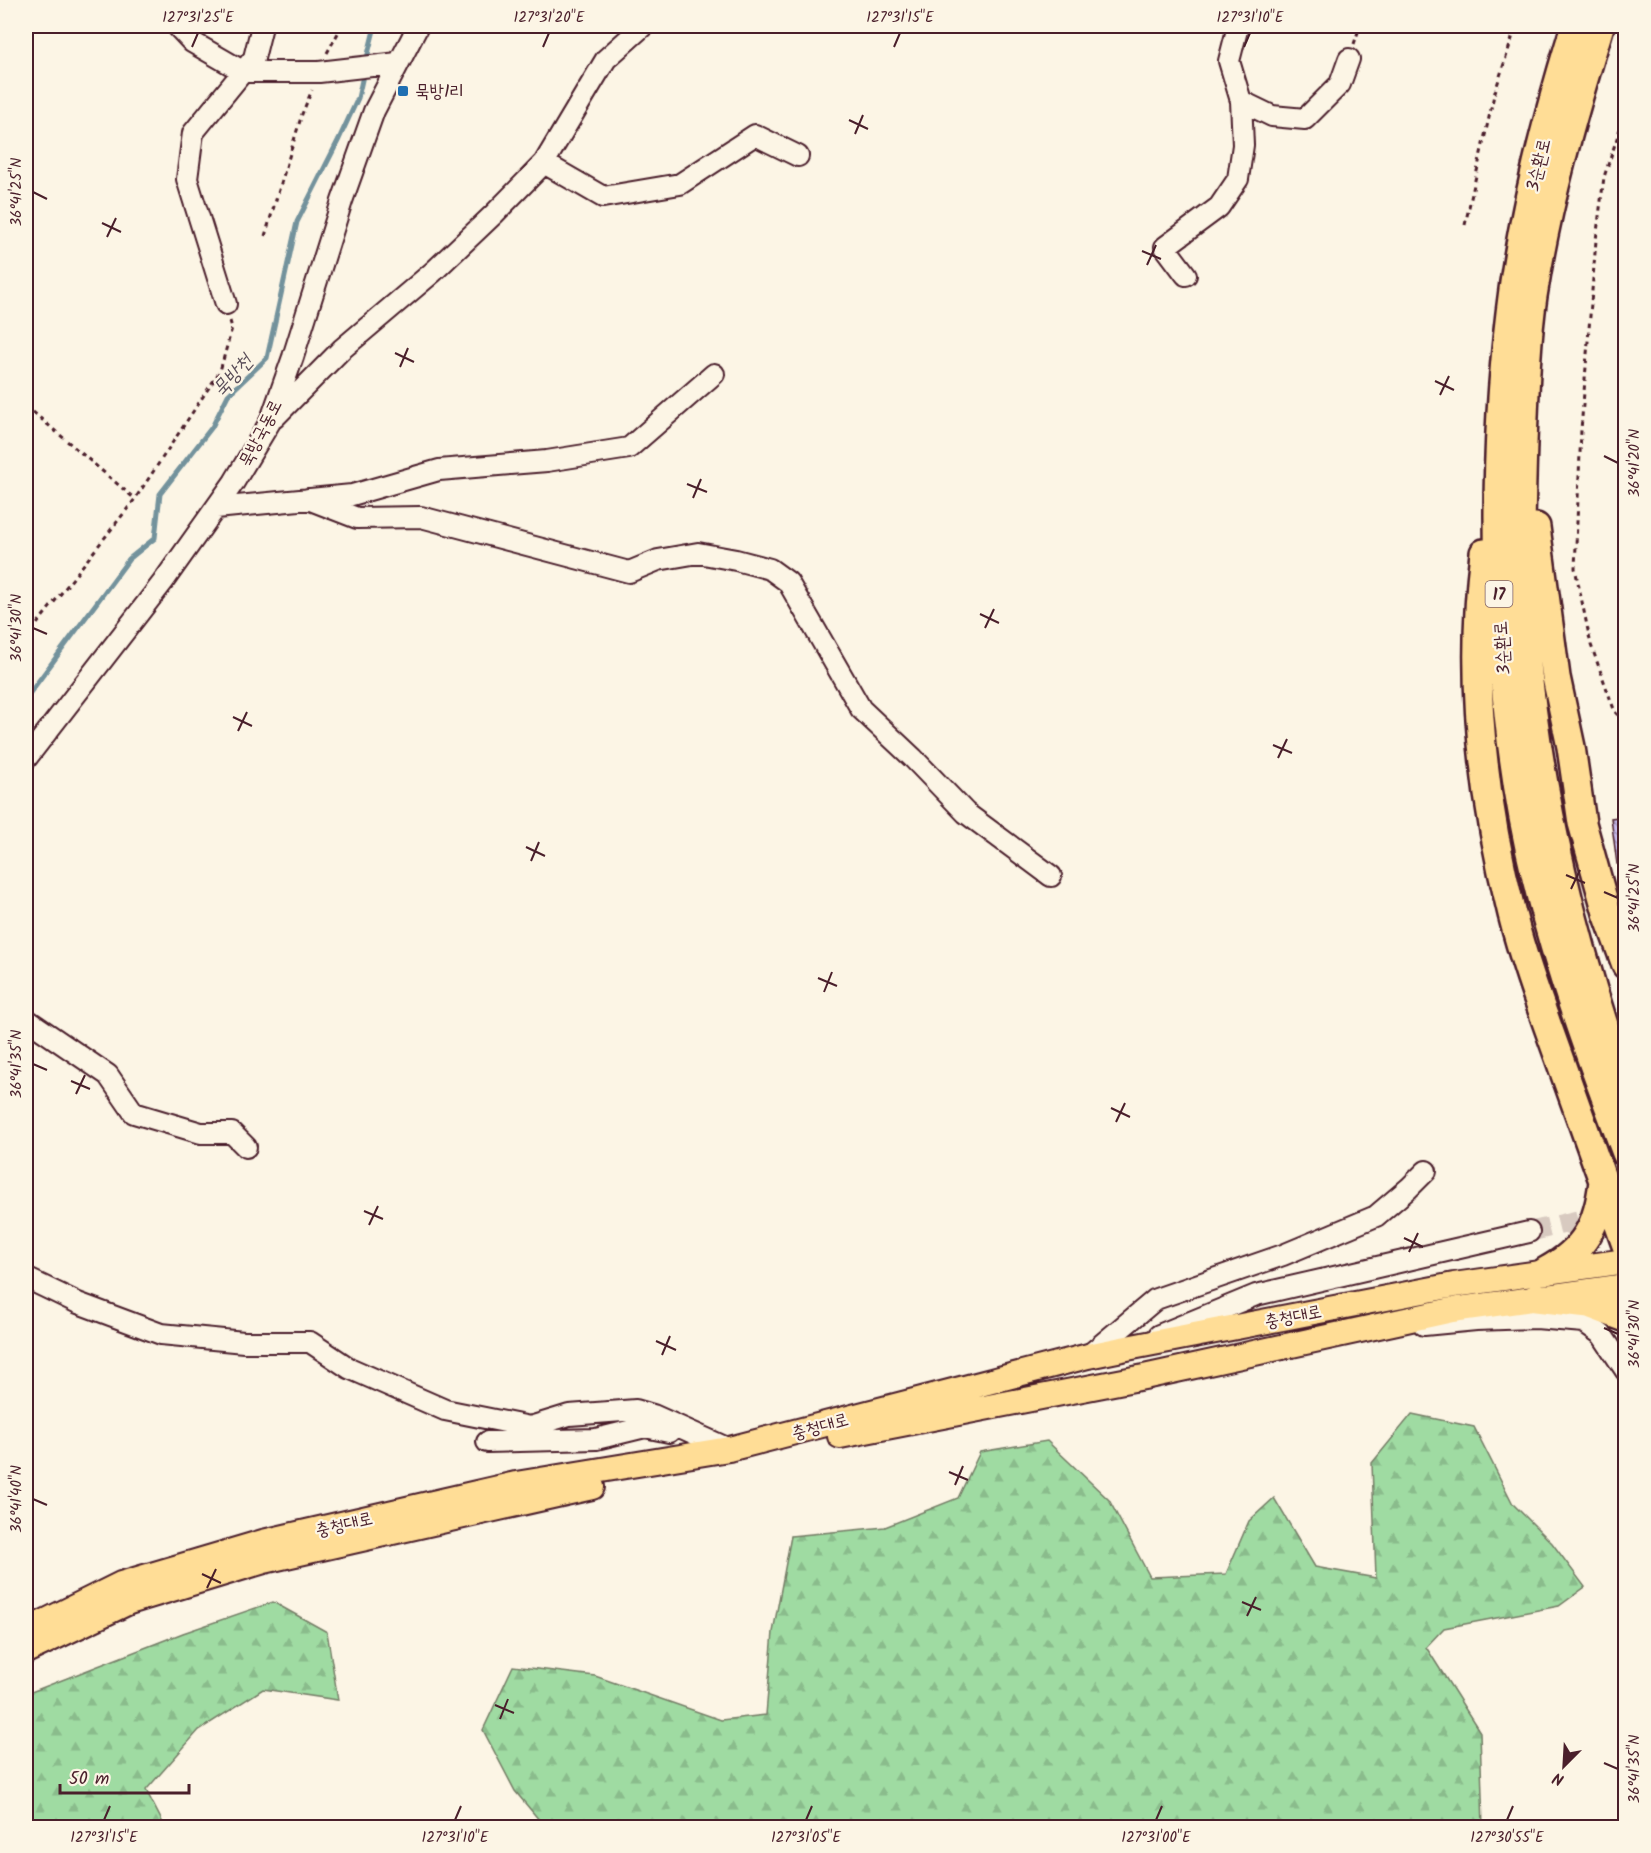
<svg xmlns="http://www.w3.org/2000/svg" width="1651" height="1853" viewBox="0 0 1651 1853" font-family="Kalam,'Poor Story',sans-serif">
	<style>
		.forest { fill: url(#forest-firs); stroke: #747d66; stroke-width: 1.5 }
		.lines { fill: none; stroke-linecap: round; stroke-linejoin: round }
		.stream { stroke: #73929c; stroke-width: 5 }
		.building { fill: url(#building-back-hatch); stroke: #4a1f2b; stroke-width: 1.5 }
		.minor-tunnel { stroke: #d8cac0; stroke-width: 20; stroke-dasharray: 20 10; stroke-linecap: butt }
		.minor-casing { stroke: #4a1f2b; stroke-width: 24 }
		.major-casing { stroke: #4a1f2b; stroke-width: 28 }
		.highway-casing { stroke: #4a1f2b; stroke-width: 32 }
		.path { stroke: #4a1f2b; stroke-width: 3; stroke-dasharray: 4.5 4.5; stroke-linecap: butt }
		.minor { stroke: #fcf5e5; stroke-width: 20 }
		.major { stroke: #ffdd96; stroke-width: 24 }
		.highway { stroke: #ffdd96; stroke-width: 27 }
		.ticks { fill: none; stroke: #4a1f2b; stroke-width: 2 }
		.poi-dot { fill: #1f6fb2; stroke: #fcf5e5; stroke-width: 2 }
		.labels { text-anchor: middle; stroke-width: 4.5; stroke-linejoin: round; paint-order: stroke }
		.shield { fill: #fcf5e5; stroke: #7f5f63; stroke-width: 1.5 }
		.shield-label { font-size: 16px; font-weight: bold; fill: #4a1f2b }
		.poi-label { font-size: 18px; fill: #4a1f2b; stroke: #fcf5e5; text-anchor: start }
		.street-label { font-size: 18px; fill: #4a1f2b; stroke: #fcf5e5 }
		.water-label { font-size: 20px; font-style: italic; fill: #5b4f5a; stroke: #fcf5e5 }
		.neatline { fill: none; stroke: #4a1f2b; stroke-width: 2 }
		.ticks-label { font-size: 15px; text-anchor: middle; fill: #4a1f2b }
	</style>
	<defs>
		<pattern id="forest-firs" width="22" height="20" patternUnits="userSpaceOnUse" patternTransform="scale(1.5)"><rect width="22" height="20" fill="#9fdba2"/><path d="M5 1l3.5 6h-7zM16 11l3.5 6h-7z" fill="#8abc8c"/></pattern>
		<pattern id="building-back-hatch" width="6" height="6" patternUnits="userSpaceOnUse" patternTransform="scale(1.5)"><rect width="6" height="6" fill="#c6b8e9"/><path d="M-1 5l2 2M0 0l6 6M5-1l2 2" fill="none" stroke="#a395bd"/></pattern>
	</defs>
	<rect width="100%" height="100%" fill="#fcf5e5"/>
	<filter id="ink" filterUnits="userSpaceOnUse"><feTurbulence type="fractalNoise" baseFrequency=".0167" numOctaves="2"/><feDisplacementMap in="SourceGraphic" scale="12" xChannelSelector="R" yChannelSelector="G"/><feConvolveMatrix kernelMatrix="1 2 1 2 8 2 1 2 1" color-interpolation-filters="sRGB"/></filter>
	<g filter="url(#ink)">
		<path class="forest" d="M1412 1414 1474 1427 1513 1504 1552 1543 1585 1587 1559 1606 1444 1628 1426 1647 1480 1732 1483 1827H545L515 1791 483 1730 513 1666 595 1676 721 1720 766 1715 773 1632 791 1536 885 1527 958 1498 980 1452 1047 1441 1109 1500 1150 1577 1226 1574 1249 1521 1274 1498 1315 1567 1376 1578 1372 1463Z
			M273 1602 327 1632 338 1700 263 1689 199 1730 146 1790 165 1827H26V1694L183 1633Z"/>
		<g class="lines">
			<path class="stream" d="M366 62 375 26
				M26 698 129 559 155 538 160 494 212 427 228 395 267 358 297 222 339 139 358 98 364 71"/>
		</g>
		<path class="building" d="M1626 816V864H1617L1611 818Z"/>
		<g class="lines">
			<path class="minor-tunnel" d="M1529 1232 1605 1214"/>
			<defs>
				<path id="minor" d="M177 26 192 42 244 72H319L398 63
					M1241 101 1272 116 1305 119 1340 84 1349 59
					M544 163 603 197 680 184 755 135 798 156
					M1186 275 1165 247 1219 207 1238 179 1243 145 1241 101 1229 61 1238 26
					M226 304 187 179 193 133 254 58 262 26
					M274 418 342 349 433 272 494 214 544 163 606 59 643 26
					M308 499 357 518 421 517 629 572 658 560 698 553 736 560 770 569 788 582 861 709 913 758 966 813 1051 876
					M216 508 352 495 439 470 547 461 629 448 714 374
					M26 759 163 582 234 482 270 422 293 357 342 201 374 111 418 26
					M26 1019 108 1075 134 1113 201 1133H232L246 1147
					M26 1278 78 1303 161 1334 244 1342H310L349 1368 445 1410 530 1427 569 1415 636 1410 653 1415 729 1449
					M1424 1325 1476 1320 1536 1318 1584 1322 1602 1335 1626 1371
					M1159 1335 1256 1295 1529 1232
					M1088 1356 1156 1299 1283 1255 1376 1216 1409 1188 1426 1171
					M487 1442 596 1439 645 1427 669 1432"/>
				<path id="major" d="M840 1436 1144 1377 1452 1310 1626 1286
					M26 1631 121 1584 263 1542 516 1484 729 1449 1088 1356 1127 1348 1454 1285 1626 1261
					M26 1651 129 1602 264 1561 592 1487"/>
				<path id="highway" d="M1575 26C1546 119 1521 216 1510 313 1496 427 1495 541 1503 655 1508 730 1518 805 1536 878 1559 973 1592 1063 1626 1153
					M1600 26C1573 114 1547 204 1533 296 1526 344 1525 394 1523 443 1521 509 1519 578 1525 645 1540 801 1574 943 1626 1091
					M1536 527 1556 677 1571 747 1582 823 1607 913 1626 965
					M1484 553C1469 674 1482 796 1512 914 1525 966 1545 1018 1563 1069 1584 1128 1605 1186 1626 1245
					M1546 1271C1585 1250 1598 1225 1603 1181
					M1536 1298 1589 1304 1626 1318"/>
			</defs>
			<use href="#minor" class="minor-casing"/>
			<use href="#major" class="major-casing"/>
			<use href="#highway" class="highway-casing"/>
			<path class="path" d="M1354 44 1360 26
				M327 53 342 26
				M1626 111 1604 177 1596 240 1581 430 1575 568 1591 645 1615 712 1626 724
				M1465 225 1494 95 1516 26
				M265 236 302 114 312 90
				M26 406 135 499
				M26 638 135 499 220 371 232 328 230 321"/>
			<use href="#minor" class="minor"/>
			<use href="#major" class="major"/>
			<use href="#highway" class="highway"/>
		</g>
	</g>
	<path class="ticks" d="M192 47 198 33M543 47 549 33M894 47 900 33M1244 47 1250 33M849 120 868 129M855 134 863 115M33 192 47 199M102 223 121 232M107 237 116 218M1142 251 1161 259M1147 265 1156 245M395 353 414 362M400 367 408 348M1435 381 1454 390M1440 395 1449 376M1604 456 1618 463M687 484 707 492M693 498 701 479M980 614 999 623M33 628 47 634M985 628 994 609M233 717 252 726M238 731 247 712M1273 745 1292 753M1278 758 1287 739M526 847 545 856M531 861 539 842M1566 875 1585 883M1571 889 1580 870M1604 892 1618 898M818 978 837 986M824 992 832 972M33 1064 47 1070M71 1081 90 1089M76 1094 85 1075M1111 1108 1130 1117M1116 1122 1125 1103M364 1211 383 1219M369 1225 378 1206M1404 1238 1423 1247M1409 1252 1418 1233M1604 1328 1618 1334M656 1341 676 1350M662 1355 670 1336M949 1472 968 1480M955 1485 963 1466M33 1499 47 1505M202 1574 221 1583M207 1588 216 1569M1242 1602 1261 1610M1247 1616 1256 1597M495 1705 514 1713M500 1719 508 1699M1604 1763 1618 1769M104 1820 110 1806M455 1820 461 1806M806 1820 812 1806M1156 1820 1162 1806M1507 1820 1513 1806"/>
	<rect class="poi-dot" x="397" y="85" width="12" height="12" rx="3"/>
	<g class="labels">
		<rect class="shield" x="1485.5" y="581" width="27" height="26" rx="4.5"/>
		<g class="shield-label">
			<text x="1499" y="600">17</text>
		</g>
		<g class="poi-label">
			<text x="415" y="97">묵방1리</text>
		</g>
		<g class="street-label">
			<text transform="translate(1538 165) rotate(-77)" y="6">3순환로</text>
			<text transform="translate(260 433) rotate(-63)" y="6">묵방국동로</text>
			<text transform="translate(1502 648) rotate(-94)" y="6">3순환로</text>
			<text transform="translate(1293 1316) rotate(-11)" y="6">충청대로</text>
			<text transform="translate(820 1426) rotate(-15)" y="6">충청대로</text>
			<text transform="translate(344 1524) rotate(-13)" y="6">충청대로</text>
		</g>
		<g class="water-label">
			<text transform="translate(232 375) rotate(-48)" y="7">묵방천</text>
		</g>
	</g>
	<rect width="1651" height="1853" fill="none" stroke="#fcf5e5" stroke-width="66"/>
	<g transform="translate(1564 1766) rotate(204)" stroke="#fcf5e5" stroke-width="4.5" paint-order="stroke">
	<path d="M0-4.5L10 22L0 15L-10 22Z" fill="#4a1f2b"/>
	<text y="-9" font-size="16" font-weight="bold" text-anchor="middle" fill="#4a1f2b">N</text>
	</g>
	<path d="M60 1784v9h129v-9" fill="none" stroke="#4a1f2b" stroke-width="3"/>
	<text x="69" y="1784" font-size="18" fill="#4a1f2b" stroke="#fcf5e5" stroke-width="4.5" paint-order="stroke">50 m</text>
	<rect x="33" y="33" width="1585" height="1787" class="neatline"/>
	<g class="ticks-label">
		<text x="198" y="22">127°31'25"E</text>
		<text x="549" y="22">127°31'20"E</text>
		<text x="900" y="22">127°31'15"E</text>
		<text x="1250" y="22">127°31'10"E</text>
		<text transform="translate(16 192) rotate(-90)" y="5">36°41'25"N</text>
		<text transform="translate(1634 463) rotate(-90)" y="5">36°41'20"N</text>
		<text transform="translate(16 628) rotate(-90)" y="5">36°41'30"N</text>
		<text transform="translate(1634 898) rotate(-90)" y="5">36°41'25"N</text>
		<text transform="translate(16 1064) rotate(-90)" y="5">36°41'35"N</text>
		<text transform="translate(1634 1334) rotate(-90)" y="5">36°41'30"N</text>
		<text transform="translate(16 1499) rotate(-90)" y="5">36°41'40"N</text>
		<text transform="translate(1634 1769) rotate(-90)" y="5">36°41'35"N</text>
		<text x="104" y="1842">127°31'15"E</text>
		<text x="455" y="1842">127°31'10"E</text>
		<text x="806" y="1842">127°31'05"E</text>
		<text x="1156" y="1842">127°31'00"E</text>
		<text x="1507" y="1842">127°30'55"E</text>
	</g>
</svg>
